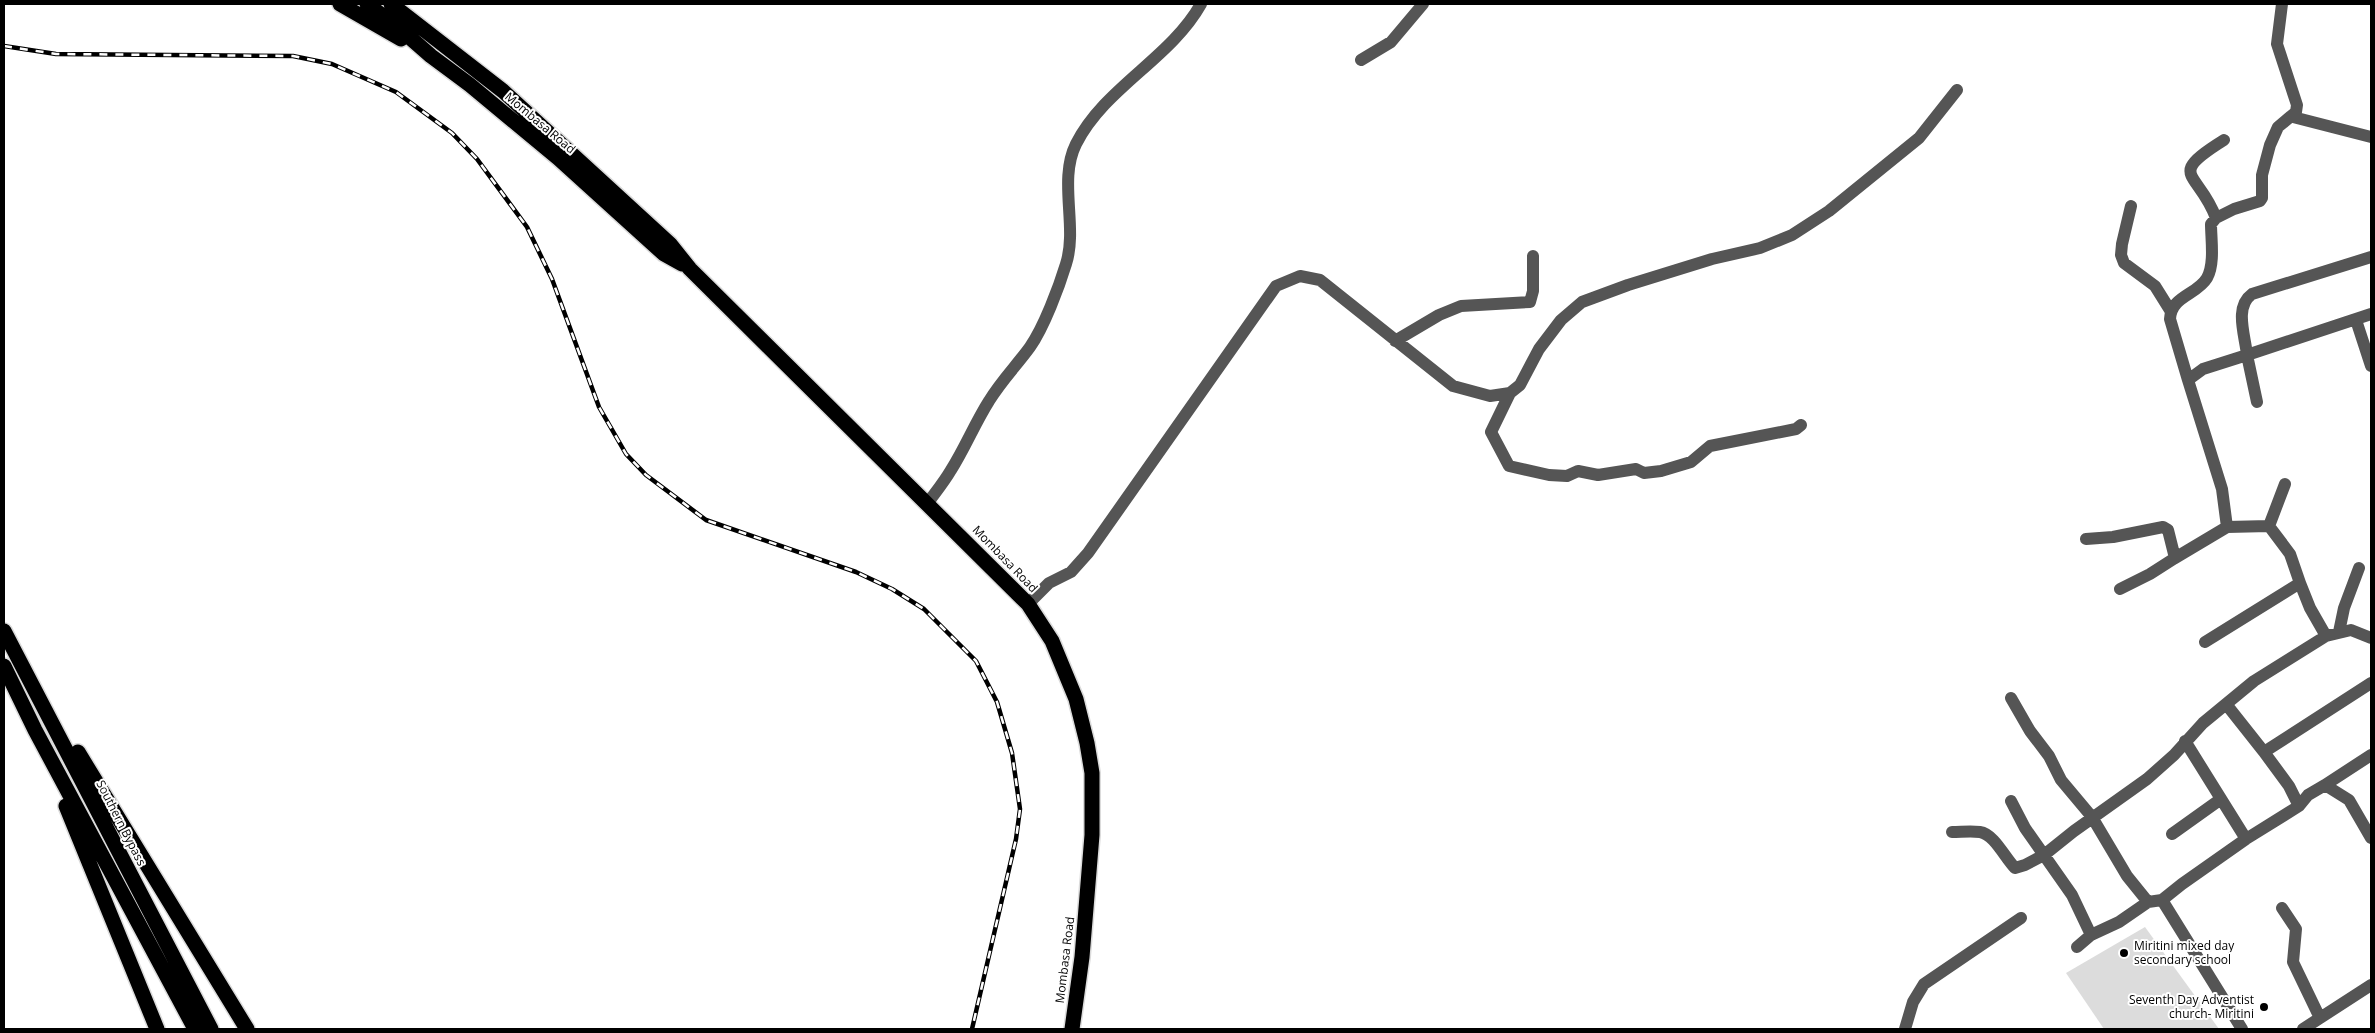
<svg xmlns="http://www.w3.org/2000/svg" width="2375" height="1033" viewBox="0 0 2375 1033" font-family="'Open Sans',sans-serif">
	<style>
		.green { fill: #dcdcdc }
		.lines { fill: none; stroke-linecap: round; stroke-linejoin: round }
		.highway-casing { stroke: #dbdbdb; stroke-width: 18 }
		.minor { stroke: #555; stroke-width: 12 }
		.highway { stroke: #000; stroke-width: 15 }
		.rail-casing { stroke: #000; stroke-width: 4.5 }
		.rail { stroke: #fff; stroke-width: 2.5; stroke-dasharray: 8; stroke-linecap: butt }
		.poi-dot { fill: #000; stroke: #fff; stroke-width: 2 }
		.labels { text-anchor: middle; stroke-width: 4; stroke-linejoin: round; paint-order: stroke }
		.street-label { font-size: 12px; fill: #000; stroke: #fff }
		.poi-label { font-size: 12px; fill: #000; stroke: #fff; text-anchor: start }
	</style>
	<rect width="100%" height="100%" fill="#fff"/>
	<path class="green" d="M2145 927 2219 1029H2104L2066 973Z"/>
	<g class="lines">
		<defs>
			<path id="highway" d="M340 4 401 39
				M367 4 399 28 431 56 470 85 558 158 664 254 682 264
				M391 4 503 91 670 244 690 269 1028 604 1052 641 1076 699 1087 743 1092 773V835L1082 957 1072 1029
				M4 631 211 1029
				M4 666 35 730 195 1029
				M78 752 247 1029
				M66 806 157 1029"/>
		</defs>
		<use href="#highway" class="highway-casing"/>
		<path class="minor" d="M1361 60 1391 42 1423 4
			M2293 117 2371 137
			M2131 206 2122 244 2121 255 2124 263 2155 286 2170 310
			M2216 218C2198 170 2165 177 2224 140
			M2356 320 2371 366
			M1395 341 1439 315 1461 306 1530 302 1533 291V256
			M2188 380 2170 319C2171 296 2197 295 2207 278 2215 264 2211 239 2211 224L2216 218 2234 209 2260 201 2262 198V175L2270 145 2278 127 2296 112 2297 105 2277 44 2282 4
			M1510 393 1491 432 1509 466 1549 475 1567 476 1578 471 1598 475 1636 469 1644 473 1661 471 1691 462 1710 446 1796 429 1801 425
			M2257 402 2247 355 2371 314
			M927 504C935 493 944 482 951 470 965 448 975 423 989 401 1001 381 1017 365 1030 347 1044 327 1059 287 1066 264 1078 227 1058 180 1076 144 1105 87 1170 59 1201 4
			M2269 526 2285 484
			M2086 539 2113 537 2163 527 2168 530 2175 558 2227 527
			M2300 583 2290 554 2269 526 2227 527 2222 489 2188 380 2203 369 2247 355C2245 335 2234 307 2252 294L2371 257
			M2120 589 2150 574 2175 558
			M1028 604 1049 583 1071 572 1088 553 1276 286 1300 276 1320 280 1453 386 1490 396 1510 393 1520 385 1539 349 1561 320 1582 302 1628 285 1712 259 1760 248 1792 235 1829 211 1919 138 1957 90
			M2339 632 2344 608 2359 568
			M2205 642 2300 583 2310 608 2326 636
			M2011 698 2030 731 2049 756 2061 780 2092 817 2127 876 2148 902
			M2226 704 2264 752
			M2185 741 2246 839
			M2325 785 2371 755
			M2011 801 2025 828 2072 895 2091 935
			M2299 806 2289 786 2264 752 2371 683
			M1952 832C1961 832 1971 831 1980 832 1994 834 2005 858 2015 868L2025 865 2044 855 2074 831 2147 779 2174 755 2203 723 2254 681 2326 636 2351 630 2371 638
			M2172 834 2221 799
			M2162 900 2242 1029
			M2282 908 2296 929 2293 962 2320 1018
			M2077 947 2091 935 2119 922 2148 902 2162 900 2182 884 2246 839 2299 806 2308 795 2325 785 2349 800 2371 838
			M1905 1029 1913 1002 1924 984 2021 918
			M2303 1029 2371 985"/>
		<use href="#highway" class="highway"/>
		<defs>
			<path id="rail" d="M4 46 56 54 293 56 332 64 396 92 452 133 477 159 527 227 552 279 599 407 626 454 646 475 706 520 856 572 892 589 924 609 976 661 997 702 1012 753 1020 809 1016 839 972 1029"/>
		</defs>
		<use href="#rail" class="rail-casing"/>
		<use href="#rail" class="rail"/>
	</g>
	<g class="poi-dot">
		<circle cx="2124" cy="953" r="5"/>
		<circle cx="2264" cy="1007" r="5"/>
	</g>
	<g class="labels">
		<g class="street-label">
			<text transform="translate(540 123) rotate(40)" y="4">Mombasa Road</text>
			<text transform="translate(1005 559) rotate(46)" y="4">Mombasa Road</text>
			<text transform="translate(121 823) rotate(63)" y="4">Southern Bypass</text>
			<text transform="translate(1065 960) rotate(-83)" y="4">Mombasa Road</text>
		</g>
		<g class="poi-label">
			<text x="2134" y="950">Miritini mixed day<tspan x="2134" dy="14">secondary school</tspan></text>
			<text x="2254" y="1004" text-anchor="end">Seventh Day Adventist<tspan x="2254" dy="14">church- Miritini</tspan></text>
		</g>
	</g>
	<rect width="2375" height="1033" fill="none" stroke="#000000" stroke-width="10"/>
</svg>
